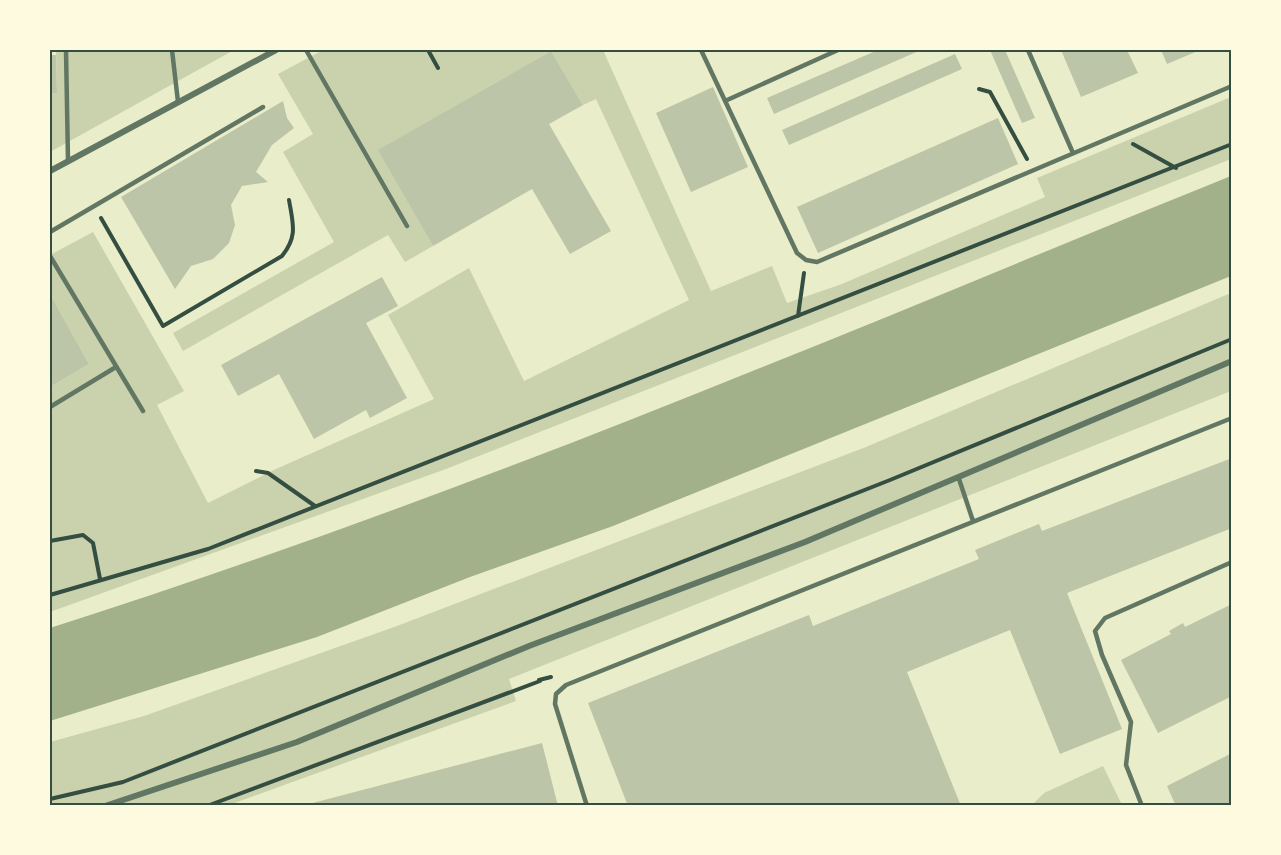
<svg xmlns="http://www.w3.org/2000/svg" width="1281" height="855" viewBox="0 0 1281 855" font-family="Bitter,serif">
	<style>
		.green { fill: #cad2ad }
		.water { fill: #a3b18a }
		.building { fill: #bcc5a7 }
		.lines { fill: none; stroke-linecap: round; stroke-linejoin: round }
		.path { stroke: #344e41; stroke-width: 4 }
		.service { stroke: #617663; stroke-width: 4.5 }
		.minor { stroke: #617663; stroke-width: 6 }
		.neatline { fill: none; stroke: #344e41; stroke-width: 2 }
	</style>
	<rect width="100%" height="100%" fill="#e9edc9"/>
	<path class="green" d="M56 50H234L50 152V93L57 92Z
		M323 50H603L711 291 772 266 787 303 842 284 1045 197 1037 178 1231 97V159L446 469 50 612V387L89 364 50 294V255L93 232 184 391 157 405 208 503 276 469 434 399 388 315 469 268 524 381 689 300 596 99 583 105 551 51 379 150 433 246 405 262 388 235 183 351 173 333 334 242 283 152 313 134 278 74Z
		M1231 293V391L509 679 516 701 229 805 50 806V742L144 716 397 626 866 447Z
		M1103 766 1122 805H1032L1044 793Z"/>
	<path class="water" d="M1231 176V276L613 526 470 577 317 637 50 721V628C290 551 526 463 760 368 918 305 1074 239 1231 176Z"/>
	<path class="building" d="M878 50H921L774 114 767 98Z
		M990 50H1005L1035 118 1022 123Z
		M1061 50H1127L1138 73 1081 97Z
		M1161 50H1200L1167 64Z
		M551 51 583 105 549 124 611 231 570 254 532 189 433 246 378 150Z
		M955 54 962 69 789 145 782 130Z
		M50 55H56L57 93H50Z
		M713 87 748 167 691 192 656 113Z
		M283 101 287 118 294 128 272 145 256 172 268 182 242 186 231 205 235 225 229 243 213 259 191 266 175 289 121 197Z
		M998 118 1018 164 818 253 797 207Z
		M382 277 398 306 366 323 407 398 370 418 366 410 314 439 279 374 238 396 221 365Z
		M50 294 89 364 50 387Z
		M1232 458V528L1067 593 1122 729 1060 754 1010 630 907 672 961 806H628L588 703 809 615 813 626 979 559 975 550 1039 524 1042 531Z
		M1232 604V696L1158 733 1121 660 1171 634 1169 631 1183 623 1185 627Z
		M542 743 558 806H305V805Z
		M1232 753V806H1176L1167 786Z"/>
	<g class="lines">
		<path class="path" d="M428 50 438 68
			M979 89 990 92 1027 159
			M1133 144 1176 168
			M101 218 163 326 282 256C298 236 293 224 289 200
			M798 316 804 273
			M256 471 268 473 315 506
			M50 541 83 535 93 543 100 579
			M50 595 208 549 1232 144
			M539 680 551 677
			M50 799 123 782 890 480 1232 339
			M207 806 540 681"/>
		<path class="service" d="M66 50 68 161
			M172 50 178 102
			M306 50 407 226
			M701 50 797 253 806 260 817 262 1232 86
			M1028 50 1073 153
			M725 101 838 50
			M50 232 263 107
			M50 256 143 411
			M50 407 116 367
			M959 479 973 521
			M587 806 555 704 556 694 566 685 1232 418
			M1142 806 1126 765 1131 722 1102 655 1095 631 1105 618 1232 562"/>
		<path class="minor" d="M50 171 276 50
			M105 806 297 742 529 646 805 542 1232 361"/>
	</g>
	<rect width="1281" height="855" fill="none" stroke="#fefae0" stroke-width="102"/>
	<rect x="51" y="51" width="1179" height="753" class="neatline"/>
</svg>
